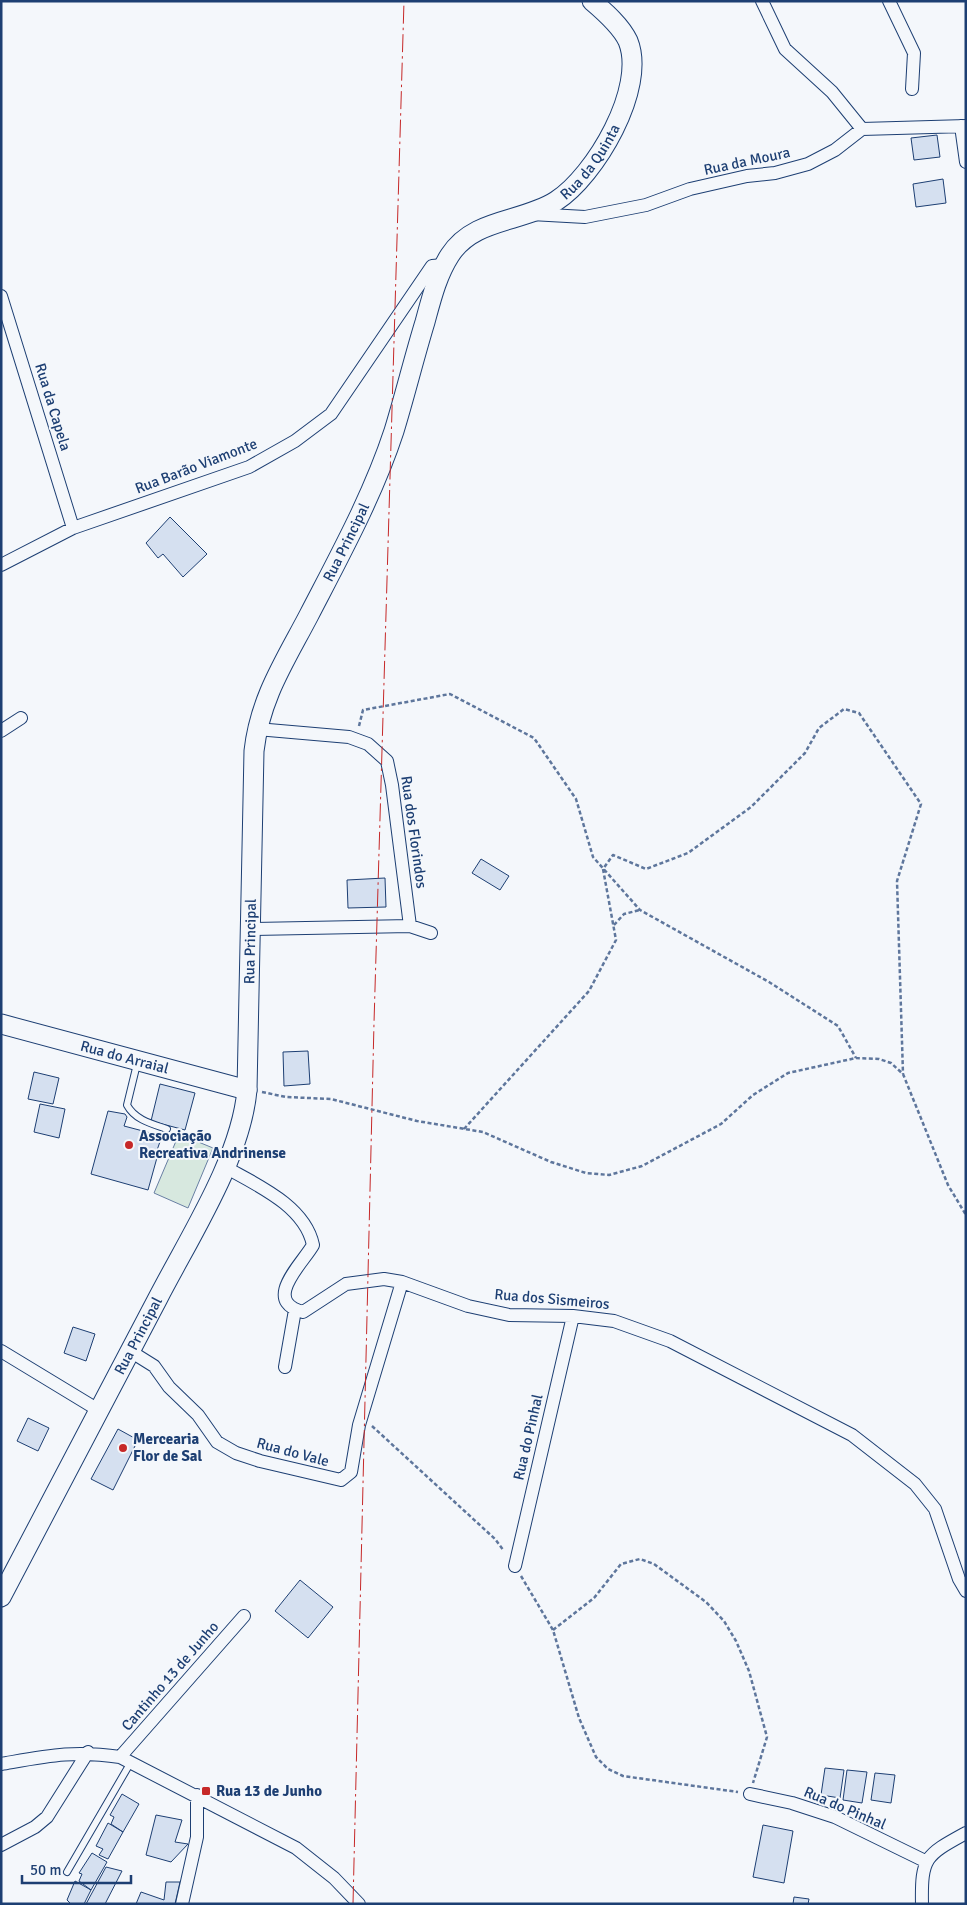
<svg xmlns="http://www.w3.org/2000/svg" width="967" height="1905" viewBox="0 0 967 1905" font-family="Signika,sans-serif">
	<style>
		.park { fill: #d7e8df; stroke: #687fa3 }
		.building { fill: #d5e0f0; stroke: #1d3f73 }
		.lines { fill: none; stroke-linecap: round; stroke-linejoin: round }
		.lane-casing { stroke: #1d3f73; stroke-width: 8 }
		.street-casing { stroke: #1d3f73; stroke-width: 14 }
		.secondary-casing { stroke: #1d3f73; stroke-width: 21 }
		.path { stroke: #5e769c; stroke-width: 2.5; stroke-dasharray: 4 2.5; stroke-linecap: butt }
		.lane { stroke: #f4f7fb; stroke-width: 6 }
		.street { stroke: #f4f7fb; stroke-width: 12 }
		.secondary { stroke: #f4f7fb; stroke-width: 19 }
		.power { stroke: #c62828; stroke-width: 1; stroke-dasharray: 18 4 2.5 4; stroke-linecap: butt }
		.poi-dot { fill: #c62828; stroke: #f4f7fb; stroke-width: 2 }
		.labels { text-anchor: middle; stroke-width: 4; stroke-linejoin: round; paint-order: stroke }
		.street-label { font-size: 15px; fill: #1d3f73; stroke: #f4f7fb }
		.poi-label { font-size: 15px; font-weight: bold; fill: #1d3f73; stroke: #f4f7fb; text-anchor: start }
	</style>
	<rect width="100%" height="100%" fill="#f4f7fb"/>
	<path class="park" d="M179 1134 213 1148 188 1208 154 1193Z"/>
	<path class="building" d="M937 135 940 157 914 160 911 138Z
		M943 179 946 203 916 207 913 184Z
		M170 517 207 554 183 577 163 554 158 558 146 543Z
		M481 859 509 876 500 890 472 873Z
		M385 878 386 907 348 908 347 880Z
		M308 1051 310 1084 284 1086 283 1052Z
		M34 1072 59 1078 53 1104 28 1099Z
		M160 1084 195 1093 185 1130 151 1121Z
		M40 1104 65 1109 59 1138 34 1132Z
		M108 1111 125 1114 127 1117 124 1126 162 1136 156 1153 158 1154 148 1190 91 1174Z
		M73 1327 95 1334 86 1361 64 1353Z
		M28 1418 49 1428 38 1451 17 1441Z
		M118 1429 138 1440 113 1490 91 1479Z
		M300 1580 333 1607 308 1638 275 1611Z
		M825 1768 844 1770 840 1798 821 1795Z
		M847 1770 867 1772 862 1803 843 1800Z
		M875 1773 895 1775 891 1803 871 1800Z
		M122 1794 139 1804 123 1832 111 1824 114 1817 110 1815Z
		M156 1815 182 1820 175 1842 188 1844 171 1862 146 1855Z
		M108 1823 123 1832 108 1859 99 1855 103 1849 96 1846Z
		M763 1825 793 1831 784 1883 753 1877Z
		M92 1853 107 1862 91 1890 79 1881 82 1874 79 1873Z
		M106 1867 122 1871 105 1904H86Z
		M75 1881 91 1890 84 1904H71L67 1900Z
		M166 1882H180L175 1904H136L141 1892 164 1900Z
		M794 1897 809 1899 808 1904H793Z"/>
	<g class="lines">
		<defs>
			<path id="lane" d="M137 1064 127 1105C135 1120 152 1124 167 1129
				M67 1872 131 1762"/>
			<path id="street" d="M762 1 785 49 832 92 862 129
				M889 1 914 53 912 89
				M961 126 966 162
				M531 214 585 217 646 205 690 189 747 176 775 173 808 164 835 150 862 129 966 126
				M1 296 73 528
				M1 565 73 528 249 467 295 441 331 414 432 266 444 265
				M257 729 349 737 368 744 387 761 392 785 410 926
				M1 731 21 718
				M251 929 410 926 431 933
				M225 1167C257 1185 305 1206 313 1245 303 1263 261 1301 303 1312L346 1284 384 1279 402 1282 468 1306 509 1315 573 1316 614 1321 670 1341 852 1435 915 1484 935 1509 959 1579 966 1591
				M1 1351 100 1411
				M130 1351 154 1366 169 1387 198 1415 217 1442 236 1453 260 1461 341 1480 351 1472 359 1425 402 1282
				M285 1367 295 1310
				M515 1566 573 1316
				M120 1757 244 1616
				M1 1764C47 1756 73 1750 120 1757L296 1848 334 1878 359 1904
				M750 1794 792 1803 835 1817 925 1861
				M1 1845 35 1827 47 1817 88 1752
				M182 1904 197 1837V1795
				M922 1904C921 1857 926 1855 966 1833"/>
			<g id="secondary">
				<path id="s1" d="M1 1024 247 1090"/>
				<path id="s2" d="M1 1597C54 1497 106 1397 158 1298 190 1236 241 1158 247 1090L254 751C260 698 285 661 309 615 340 555 373 495 394 431 405 395 414 358 425 322 431 300 437 275 450 255 474 218 521 223 556 201 595 176 647 88 628 41 621 26 605 12 592 1"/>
			</g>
		</defs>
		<use href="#lane" class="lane-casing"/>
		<use href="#street" class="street-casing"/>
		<use href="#secondary" class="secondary-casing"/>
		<path class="path" d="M359 726 363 710 450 694 534 738 576 799 593 857 640 910 769 982 838 1026 856 1058
			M614 925 624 914 640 910
			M262 1092 286 1097 331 1099 417 1121 483 1132 551 1162 586 1173 609 1175 642 1166 721 1124 753 1095 788 1073 856 1058 879 1059 891 1063 903 1074 948 1185 966 1215
			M464 1129 589 991 616 940 603 869 613 855 646 869 688 853 751 807 805 753 819 728 844 709 859 713 921 804 897 881 903 1074
			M372 1426 495 1539 504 1551
			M521 1576 553 1630 579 1718 596 1757 608 1769 623 1776 738 1792
			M553 1630 594 1598 621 1564 640 1559 654 1564 706 1602 724 1621 736 1641 749 1671 767 1737 753 1783"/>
		<use href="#lane" class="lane"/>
		<use href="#street" class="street"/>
		<use href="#secondary" class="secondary"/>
		<path class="power" d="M353 1904 374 1023 404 1"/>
	</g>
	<g class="poi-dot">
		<circle cx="129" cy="1145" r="5"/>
		<circle cx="123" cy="1448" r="5"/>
		<rect x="201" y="1786" width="10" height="10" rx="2.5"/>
	</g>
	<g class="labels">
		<g class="street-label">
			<text dy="5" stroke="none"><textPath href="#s2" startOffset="1614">Rua da Quinta</textPath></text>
			<text transform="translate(747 161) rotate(-12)" y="5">Rua da Moura</text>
			<text transform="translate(53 407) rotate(73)" y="5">Rua da Capela</text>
			<text transform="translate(196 466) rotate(-21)" y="5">Rua Barão Viamonte</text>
			<text dy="5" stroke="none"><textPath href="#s2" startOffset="1134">Rua Principal</textPath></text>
			<text transform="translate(414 832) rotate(82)" y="5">Rua dos Florindos</text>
			<text dy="5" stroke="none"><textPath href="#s2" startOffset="714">Rua Principal</textPath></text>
			<text dy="5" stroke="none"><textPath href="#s1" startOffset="128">Rua do Arraial</textPath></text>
			<text transform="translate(552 1299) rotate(5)" y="5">Rua dos Sismeiros</text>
			<text dy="5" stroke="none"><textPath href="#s2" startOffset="295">Rua Principal</textPath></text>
			<text transform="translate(528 1437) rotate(-77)" y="5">Rua do Pinhal</text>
			<text transform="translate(293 1452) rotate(15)" y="5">Rua do Vale</text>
			<text transform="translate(170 1676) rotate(-49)" y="5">Cantinho 13 de Junho</text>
			<text transform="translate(845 1808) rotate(23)" y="5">Rua do Pinhal</text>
		</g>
		<g class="poi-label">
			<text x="139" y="1141">Associação<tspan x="139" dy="17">Recreativa Andrinense</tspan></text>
			<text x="133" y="1444">Mercearia<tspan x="133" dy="17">Flor de Sal</tspan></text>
			<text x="216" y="1796">Rua 13 de Junho</text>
		</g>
	</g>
	<rect width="967" height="1905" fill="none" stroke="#1d3f73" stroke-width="5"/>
	<path d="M22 1875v8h109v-8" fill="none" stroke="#1d3f73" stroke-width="2.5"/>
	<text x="30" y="1875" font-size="15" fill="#1d3f73" stroke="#f4f7fb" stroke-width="4" paint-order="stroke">50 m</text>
</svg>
